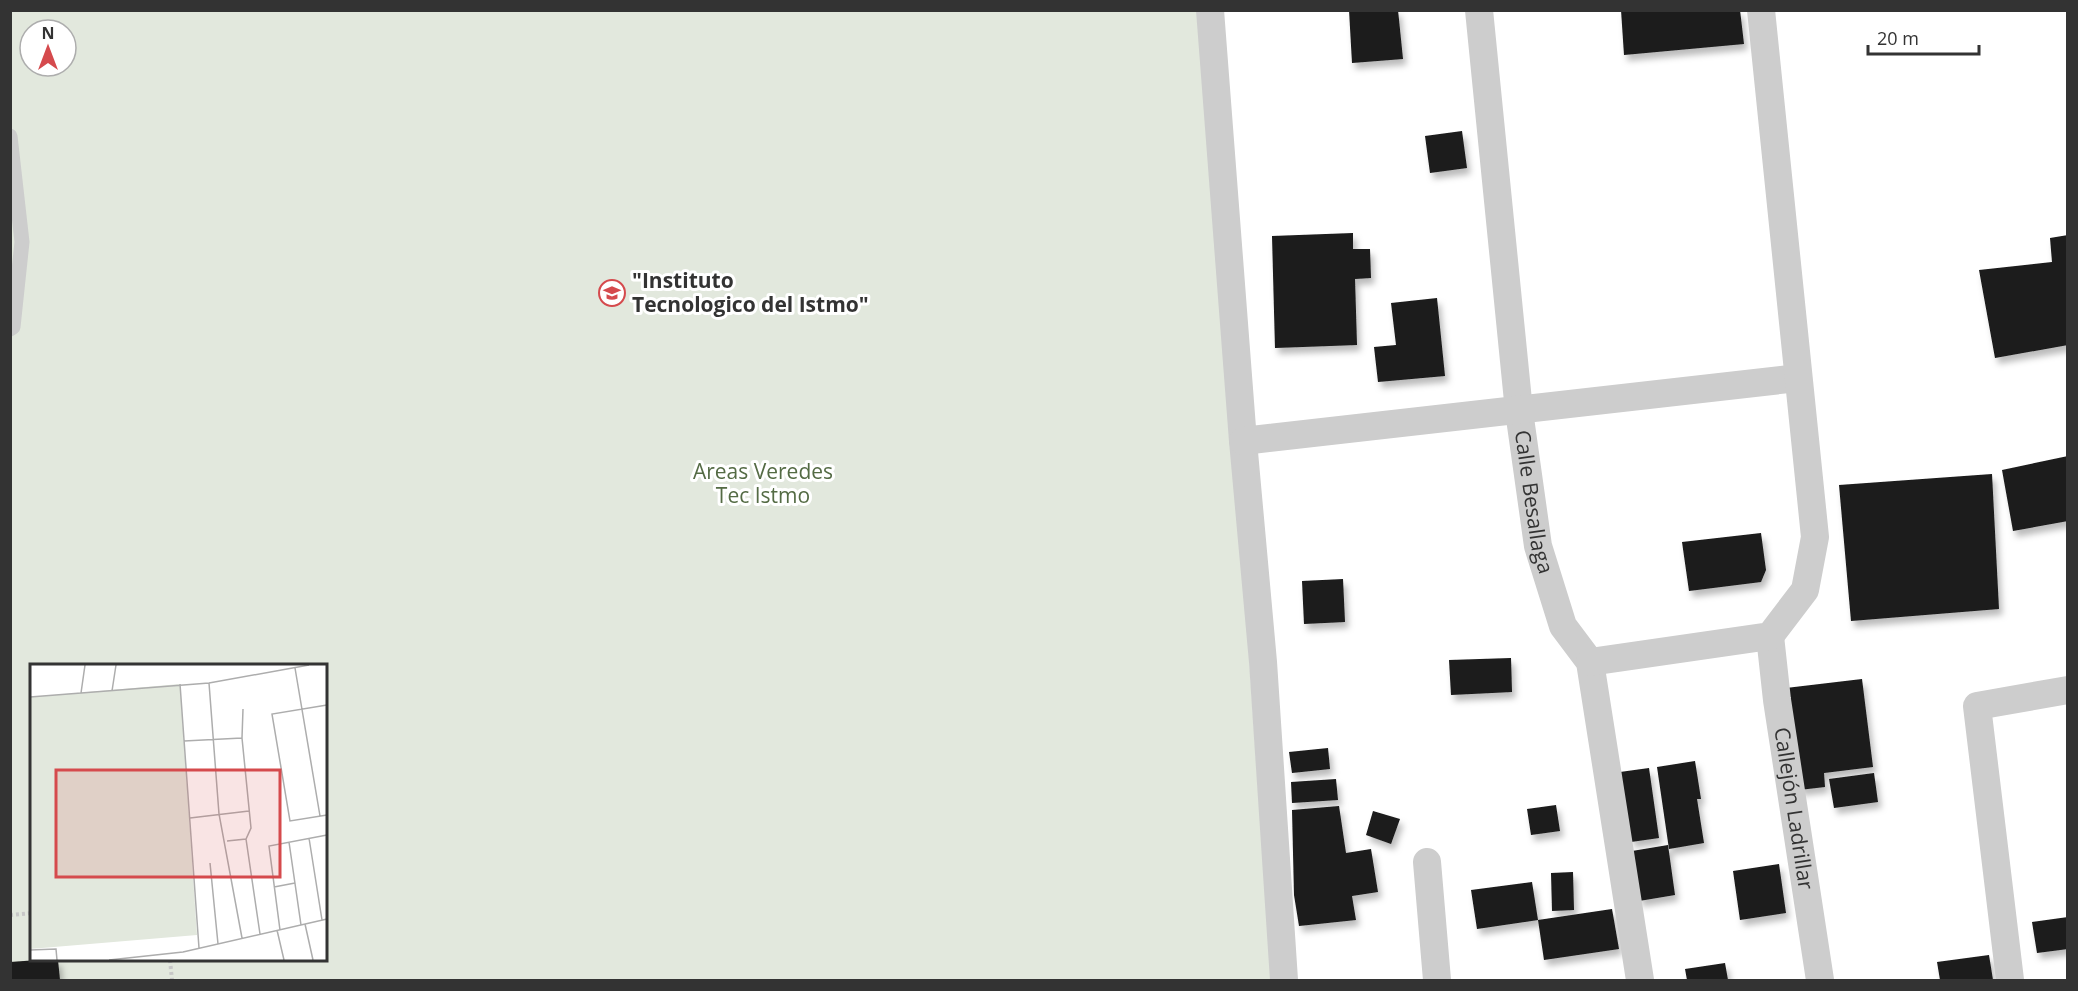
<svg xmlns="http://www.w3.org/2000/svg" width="2078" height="991" viewBox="0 0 2078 991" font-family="'Open Sans',sans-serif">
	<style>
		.green { fill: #e2e8dd; fill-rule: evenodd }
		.building { fill: #1a1a1a; filter: url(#shadow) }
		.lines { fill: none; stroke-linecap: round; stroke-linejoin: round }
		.path { stroke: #c7c7c7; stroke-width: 4; stroke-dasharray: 3 3; stroke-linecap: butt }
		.lane { stroke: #cdcdcd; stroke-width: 15 }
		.street { stroke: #cdcdcd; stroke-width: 28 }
		.labels { text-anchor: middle; stroke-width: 6; stroke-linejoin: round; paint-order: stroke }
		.poi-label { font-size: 21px; font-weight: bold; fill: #333; stroke: #fff; text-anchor: start }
		.park-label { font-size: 21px; fill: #546b44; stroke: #fff }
		.street-label { font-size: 21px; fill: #333; stroke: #fff }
		.inset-road { fill: none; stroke: #adadad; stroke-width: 1.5 }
		.view { fill: #d54a4d; fill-opacity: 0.15; stroke: #d54a4d; stroke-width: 3 }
		.inset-edge { fill: none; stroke: #333; stroke-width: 3 }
	</style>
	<defs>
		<filter id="shadow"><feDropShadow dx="3.5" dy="6" stdDeviation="3" flood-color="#0004"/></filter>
	</defs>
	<rect width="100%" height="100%" fill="#fff"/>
	<path class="green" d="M10 11H1205L1271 980H11ZM30 30H66V66H30ZM32 666H326V960H32Z"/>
	<path class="building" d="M1349 10H1398L1403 59 1352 63Z
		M1621 10H1740L1744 44 1624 55Z
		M1462 131 1467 168 1430 173 1425 136Z
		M1353 233V249H1370L1371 278 1355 279 1357 345 1275 348 1272 236Z
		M2068 235V345L1995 358 1979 270 2052 262 2050 238Z
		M1437 298 1445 376 1378 382 1374 347 1396 345 1391 303Z
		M2068 456V521L2013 531 2002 470Z
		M1992 474 1999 609 1851 621 1839 485Z
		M1761 533 1766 570 1761 582 1689 591 1682 542Z
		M1343 579 1345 622 1304 624 1302 581Z
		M1511 658 1512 692 1451 695 1449 660Z
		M1862 679 1873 767 1824 773 1825 787 1799 790 1786 688Z
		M1328 748 1330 769 1292 773 1289 752Z
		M1695 761 1701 799H1697L1704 843 1669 849 1657 767Z
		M1649 768 1659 838 1631 842 1620 772Z
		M1874 773 1878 802 1834 808 1829 779Z
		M1336 779 1338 800 1292 803 1291 782Z
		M1556 805 1560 831 1531 835 1527 809Z
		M1339 806 1346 853 1371 849 1378 892 1352 896 1356 920 1299 926 1294 895 1292 810Z
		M1373 811 1400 819 1391 844 1366 835Z
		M1668 845 1675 895 1639 901 1632 851Z
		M1779 864 1786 913 1740 920 1733 871Z
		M1573 872 1574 910 1552 911 1551 873Z
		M1532 882 1538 920 1477 929 1471 890Z
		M1612 909 1619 949 1544 960 1538 920Z
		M2068 917V949L2037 953 2032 922Z
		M1989 955 1993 980H1940L1937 962Z
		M38 960H58L60 980H10V962Z
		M1725 963 1728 980H1687L1685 969Z"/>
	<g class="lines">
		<path class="path" d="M10 915 32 913
			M170 960 172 980"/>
		<path class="lane" d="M10 136 22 242 13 327 10 329"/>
		<g class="street">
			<path d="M1210 10 1243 441 1263 662 1284 980"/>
			<path id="s1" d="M1479 10 1519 411 1538 546 1563 626 1590 662 1640 980"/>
			<path d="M1243 441 1798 378"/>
			<path id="s2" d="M1770 636 1777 700 1820 980"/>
			<path d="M1590 662 1770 636 1805 590 1815 537 1761 10"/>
			<path d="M1427 862 1437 980"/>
			<path d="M2010 980 1977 706 2068 690"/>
		</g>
	</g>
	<defs>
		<symbol id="university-ring" viewBox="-11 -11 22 22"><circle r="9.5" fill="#fff" stroke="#d54a4d" stroke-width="1.5"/><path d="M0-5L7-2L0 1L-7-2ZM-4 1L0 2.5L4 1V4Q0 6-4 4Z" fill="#d54a4d"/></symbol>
	</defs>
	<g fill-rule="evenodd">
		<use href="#university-ring" x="597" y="278" width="30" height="30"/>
	</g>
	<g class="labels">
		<g class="poi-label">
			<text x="632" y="288">"Instituto<tspan x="632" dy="24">Tecnologico del Istmo"</tspan></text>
		</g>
		<g class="park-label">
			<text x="763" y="479">Areas Veredes<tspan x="763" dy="24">Tec Istmo</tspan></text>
		</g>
		<g class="street-label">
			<text dy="7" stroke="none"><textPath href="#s1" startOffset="495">Calle Besallaga</textPath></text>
			<text dy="7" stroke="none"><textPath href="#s2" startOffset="174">Callejón Ladrillar</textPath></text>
		</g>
	</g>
	<g transform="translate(30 664)">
		<rect width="297" height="297" fill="#fff"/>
		<path d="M150 20 167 271 0 285V33Z" fill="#e2e8dd"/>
		<path class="inset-road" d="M265 4 290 152M179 19 189 150 212 274M150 20 169 284M82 27 86 1M51 29 55 1M0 33 179 19 279 1M297 41 242 50 260 157 297 151M154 77 212 74M160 154 219 147M279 174 292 256M216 175 230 270M197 177 216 175 221 164 212 74 213 45M259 178 271 261M180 199 188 280M244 223 265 219M275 260 283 296M247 266 254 296M250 266 239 182 297 171M0 286 26 285 27 296M79 296 153 288 297 255"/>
		<path class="view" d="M26 106H250V213H26Z"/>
		<rect width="297" height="297" class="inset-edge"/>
	</g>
	<rect width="2078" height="991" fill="none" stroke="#333333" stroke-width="24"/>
	<g transform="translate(48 48)"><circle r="28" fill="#ffffff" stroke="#adadad" stroke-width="1.5"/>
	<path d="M0-4.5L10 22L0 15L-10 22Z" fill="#d54a4d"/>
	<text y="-9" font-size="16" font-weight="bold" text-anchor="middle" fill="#333333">N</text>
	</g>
	<path d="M1868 45v9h111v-9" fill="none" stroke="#333333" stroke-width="3"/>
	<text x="1877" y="45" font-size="18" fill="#333333" stroke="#ffffff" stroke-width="4.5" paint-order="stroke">20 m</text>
</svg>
